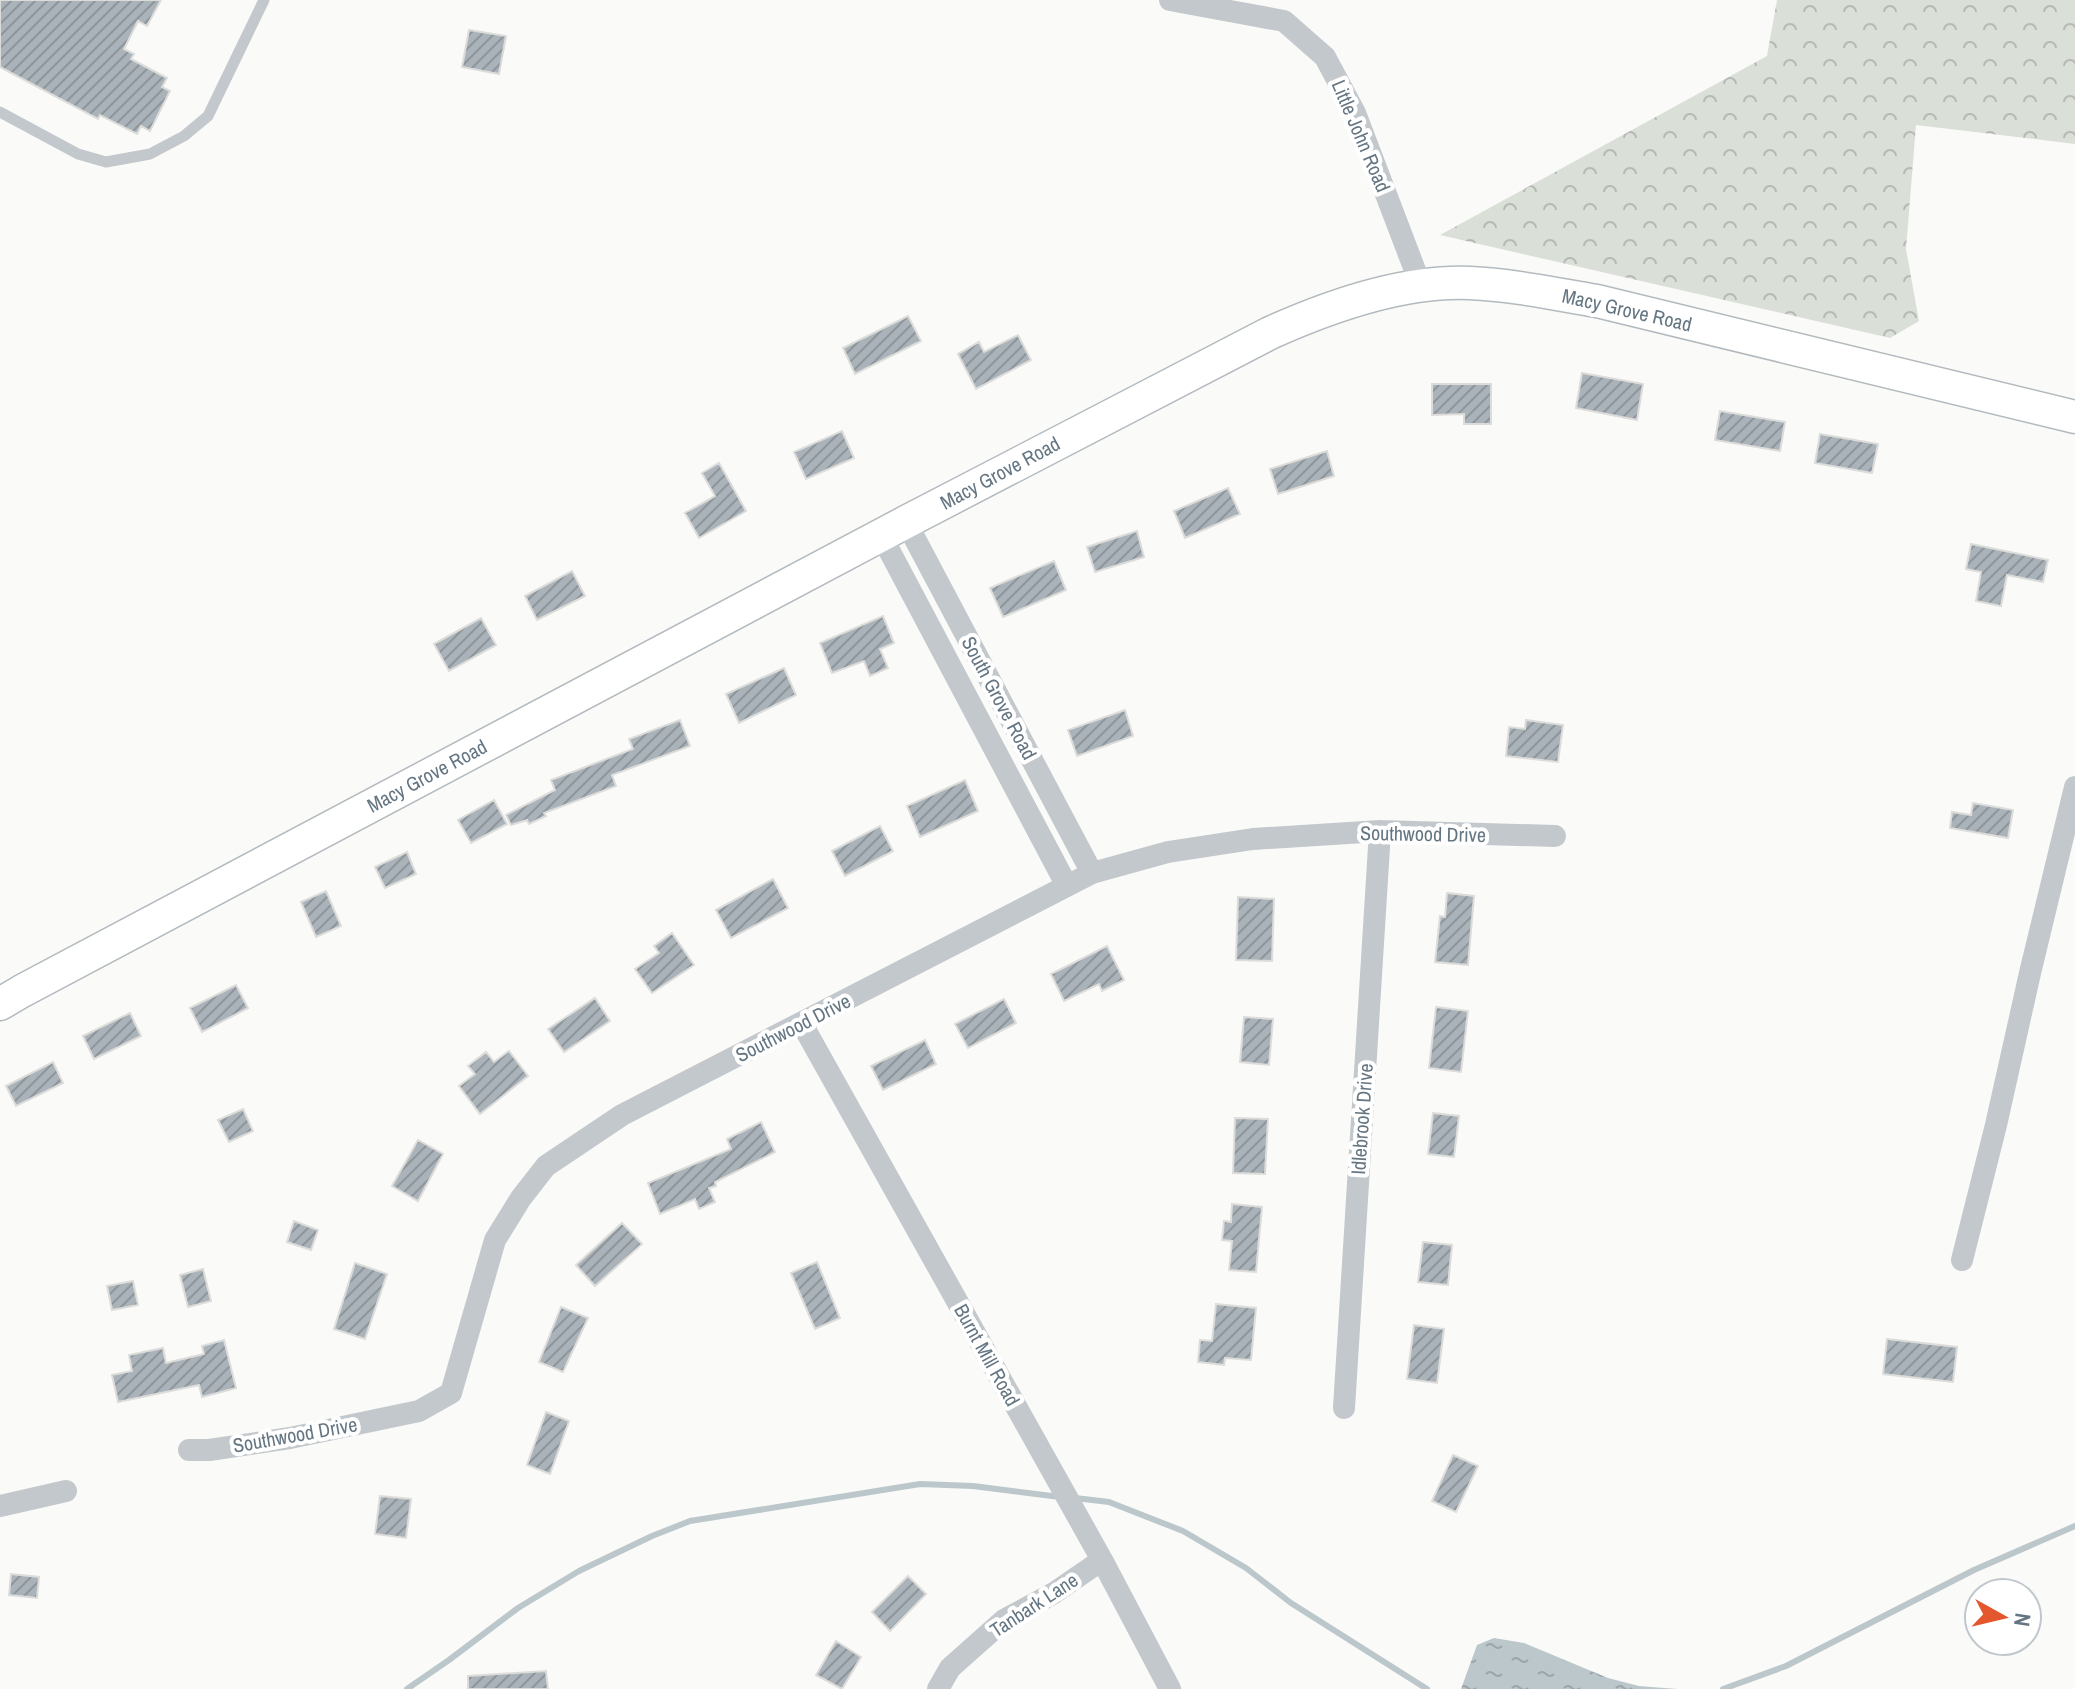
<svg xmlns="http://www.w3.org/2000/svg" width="2075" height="1689" viewBox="0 0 2075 1689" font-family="'Archivo Narrow',sans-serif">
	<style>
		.forest { fill: url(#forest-crowns) }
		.water { fill: url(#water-ripples) }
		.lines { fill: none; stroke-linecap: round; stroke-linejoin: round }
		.stream { stroke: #bbc7cb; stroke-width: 6 }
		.building { fill: url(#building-hatch); stroke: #dcdcda; stroke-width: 2 }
		.secondary-casing { stroke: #b3babf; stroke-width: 35 }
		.service { stroke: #c3c8cc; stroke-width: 11 }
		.minor { stroke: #c3c8cc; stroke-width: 22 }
		.secondary { stroke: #fff; stroke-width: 32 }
		.labels { text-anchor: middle; stroke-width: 8; stroke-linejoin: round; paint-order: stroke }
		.street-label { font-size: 20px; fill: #657683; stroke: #fff }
	</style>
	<defs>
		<pattern id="forest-crowns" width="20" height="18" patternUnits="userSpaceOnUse" patternTransform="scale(2)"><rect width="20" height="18" fill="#dadfd7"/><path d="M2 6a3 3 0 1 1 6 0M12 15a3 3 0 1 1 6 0" fill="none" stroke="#b4b9b4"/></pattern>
		<pattern id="water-ripples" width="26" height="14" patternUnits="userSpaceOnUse" patternTransform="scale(2)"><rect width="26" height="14" fill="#bbc7cb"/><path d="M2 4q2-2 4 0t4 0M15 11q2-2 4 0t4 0" fill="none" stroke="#9ca6aa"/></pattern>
		<pattern id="building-hatch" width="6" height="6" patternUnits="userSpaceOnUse" patternTransform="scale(2)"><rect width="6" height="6" fill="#aab3b9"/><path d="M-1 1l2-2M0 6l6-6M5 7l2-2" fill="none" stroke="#8e969c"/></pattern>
	</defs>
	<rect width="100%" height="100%" fill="#fafaf8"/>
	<path class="forest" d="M1777 0H2075V144L1916 125 1906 249 1919 321 1890 338 1440 235 1767 56Z"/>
	<path class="water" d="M1494 1638 1524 1643 1608 1678 1639 1686 1677 1689H1461L1477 1645Z"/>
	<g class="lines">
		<path class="stream" d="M1075 1498 1109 1502 1183 1531 1246 1568 1291 1603 1427 1689
			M407 1689 449 1660 518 1608 579 1571 652 1536 690 1521 920 1484 973 1486 1060 1497
			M1723 1689 1786 1666 1974 1570 2075 1526"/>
	</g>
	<path class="building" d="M0 0H161L147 26 138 21 124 49 134 54 131 59 167 78 162 87 170 91 150 131 141 126 137 134 100 115 98 119 0 67Z
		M469 30 506 36 499 74 462 67Z
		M908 316 921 341 855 374 843 348Z
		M1018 335 1031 360 976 389 958 354 979 342 984 352Z
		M1582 373 1643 384 1637 420 1576 408Z
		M1432 384H1491V424H1464V414L1432 415Z
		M1720 411 1785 422 1780 451 1715 440Z
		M842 431 854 458 806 479 794 452Z
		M1820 434 1878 444 1872 473 1815 463Z
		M1327 451 1334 476 1278 494 1270 469Z
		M719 463 746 511 699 538 685 513 715 496 702 473Z
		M1228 488 1240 514 1185 538 1174 511Z
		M1137 531 1144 557 1095 572 1087 547Z
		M1971 544 2048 560 2043 582 2007 575 2001 606 1976 601 1981 572 1966 569Z
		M1054 561 1066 590 1003 617 990 588Z
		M572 571 585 596 537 620 525 596Z
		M883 616 894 643 880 649 888 668 870 676 864 661 832 673 820 643Z
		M481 618 496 645 449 671 434 644Z
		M784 668 796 695 739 723 726 694Z
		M1125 710 1133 736 1077 756 1068 730Z
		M680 720 690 746 612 775 616 786 544 813 546 816 529 824 527 820 511 825 506 815 555 790 551 780 633 749 629 739Z
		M1526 720 1563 725 1558 762 1506 756 1509 727 1525 729Z
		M965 780 978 811 920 837 907 806Z
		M494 800 507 824 471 843 458 820Z
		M1973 803 2013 810 2008 838 1950 828 1952 812 1971 815Z
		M880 826 893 851 845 876 832 851Z
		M407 852 416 874 385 888 375 867Z
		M773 879 788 908 731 938 716 910Z
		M326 891 341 926 316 937 301 902Z
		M1447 893 1474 896 1468 965 1435 962 1440 916 1445 917Z
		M1238 897 1274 899 1272 961 1236 960Z
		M672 933 694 965 652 993 635 969 659 953 654 946Z
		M1107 946 1124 980 1102 991 1099 984 1064 1001 1051 974Z
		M236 985 248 1008 202 1032 190 1008Z
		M595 998 610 1021 564 1052 548 1029Z
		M1004 999 1016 1023 968 1048 955 1024Z
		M1436 1007 1468 1011 1461 1072 1429 1068Z
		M130 1013 141 1036 94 1059 83 1036Z
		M1244 1017 1273 1019 1269 1065 1240 1062Z
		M925 1040 936 1064 883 1090 871 1066Z
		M509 1051 528 1076 480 1114 459 1086 475 1074 468 1066 486 1052 494 1062Z
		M53 1062 63 1083 16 1106 6 1086Z
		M243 1109 253 1131 229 1142 218 1120Z
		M1433 1113 1459 1116 1454 1157 1428 1154Z
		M1235 1118 1268 1119 1265 1174 1233 1173Z
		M761 1122 775 1152 715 1182 716 1186 709 1188 715 1202 699 1209 695 1199 660 1214 648 1183 731 1149 727 1139Z
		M418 1140 443 1154 418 1201 392 1186Z
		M1232 1204 1262 1207 1256 1272 1229 1270 1232 1241 1222 1240 1224 1221 1231 1222Z
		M294 1221 318 1230 311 1250 287 1242Z
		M622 1223 642 1244 595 1286 576 1265Z
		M1423 1242 1452 1245 1448 1285 1418 1282Z
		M817 1262 840 1318 815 1329 791 1273Z
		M355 1263 387 1274 365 1339 334 1329Z
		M203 1269 211 1301 188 1307 180 1275Z
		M133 1281 138 1305 112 1310 107 1286Z
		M1216 1304 1256 1308 1251 1360 1225 1358 1224 1365 1198 1362 1200 1340 1212 1341Z
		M561 1307 588 1318 563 1372 539 1362Z
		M1414 1325 1444 1329 1437 1383 1407 1379Z
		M1887 1339 1957 1347 1953 1382 1883 1374Z
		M224 1340 236 1388 202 1397 199 1385 118 1402 112 1375 132 1371 129 1355 163 1348 166 1363 204 1354 202 1346Z
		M546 1412 569 1421 550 1474 527 1465Z
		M1453 1455 1478 1466 1456 1512 1432 1501Z
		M380 1496 411 1499 406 1538 375 1534Z
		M11 1574 39 1577 37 1598 9 1595Z
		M908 1576 926 1594 890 1631 872 1612Z
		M836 1641 861 1657 842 1689 816 1675Z
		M546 1671 548 1689H468V1676Z"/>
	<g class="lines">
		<defs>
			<path id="secondary" d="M0 1004 22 991 906 522 1270 333C1330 306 1403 280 1470 283 1513 285 1555 294 1597 301L2075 417"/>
		</defs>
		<use href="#secondary" class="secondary-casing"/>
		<path class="service" d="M0 112 78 154 106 162 150 154 184 136 208 116 264 0"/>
		<path class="minor" d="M1170 0 1284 21 1325 57 1355 113 1421 286
			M906 522 1092 873
			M881 535 1067 886
			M802 1024 1102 1560 1170 1689
			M1962 1260 1996 1125 2030 973 2075 787
			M1344 1408 1380 831
			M189 1450H209L290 1438 419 1411 451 1393 495 1240 521 1198 546 1166 622 1115 1092 873 1168 852 1253 839 1380 831 1555 836
			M0 1506 66 1491
			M938 1689 950 1668 1004 1620 1054 1593 1102 1560"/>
		<use href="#secondary" class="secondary"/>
	</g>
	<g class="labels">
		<g class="street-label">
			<text transform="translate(1361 136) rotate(67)" y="7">Little John Road</text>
			<text transform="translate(1627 310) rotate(13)" y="7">Macy Grove Road</text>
			<text transform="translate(1000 473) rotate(-28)" y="7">Macy Grove Road</text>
			<text transform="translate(999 698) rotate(62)" y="7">South Grove Road</text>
			<text transform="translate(427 776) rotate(-28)" y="7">Macy Grove Road</text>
			<text transform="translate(1423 834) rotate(1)" y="7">Southwood Drive</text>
			<text transform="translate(793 1028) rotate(-27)" y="7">Southwood Drive</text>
			<text transform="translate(1362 1119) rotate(-86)" y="7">Idlebrook Drive</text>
			<text transform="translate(987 1355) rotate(61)" y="7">Burnt Mill Road</text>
			<text transform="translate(295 1435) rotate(-10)" y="7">Southwood Drive</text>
			<text transform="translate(1034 1605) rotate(-33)" y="7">Tanbark Lane</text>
		</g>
	</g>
	<g transform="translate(2003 1617) rotate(98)"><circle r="38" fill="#ffffff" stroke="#c1c8cd" stroke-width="2"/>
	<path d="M0-6L14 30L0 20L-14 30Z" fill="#e4572e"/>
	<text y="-12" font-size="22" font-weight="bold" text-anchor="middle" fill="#657683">N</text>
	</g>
</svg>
